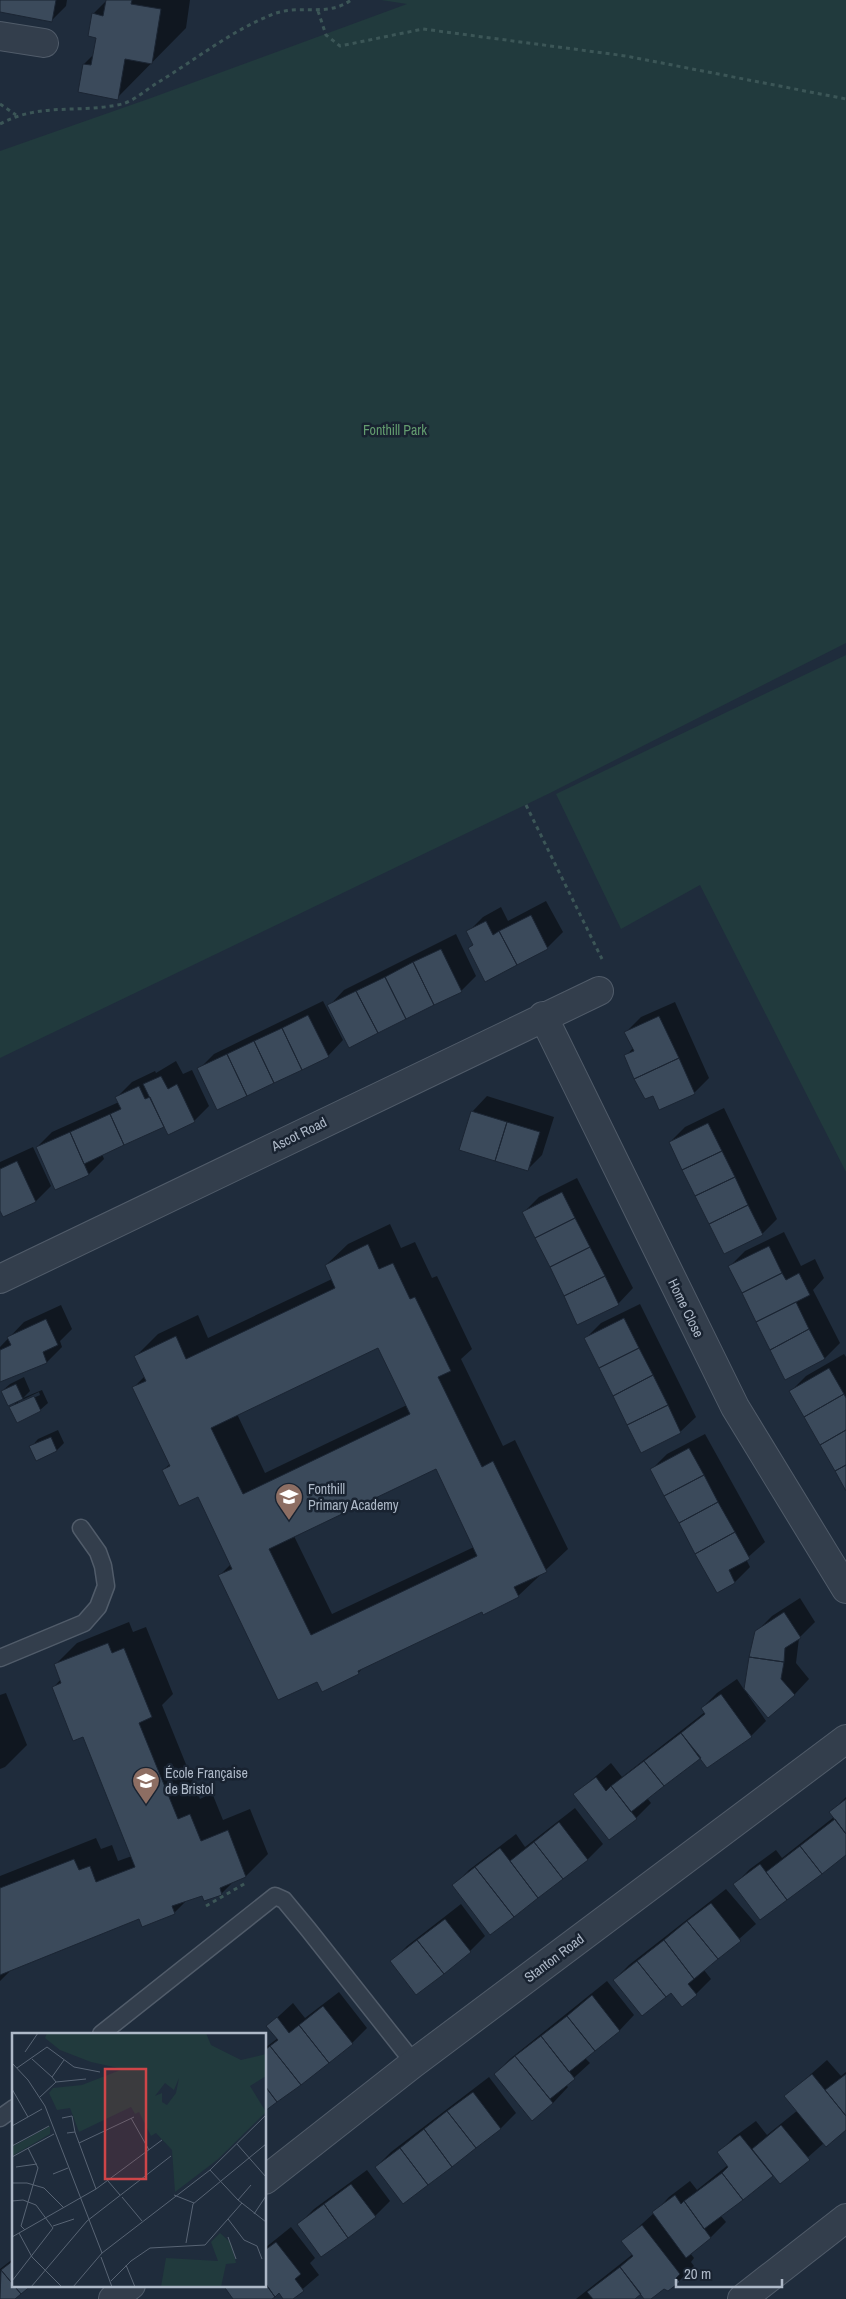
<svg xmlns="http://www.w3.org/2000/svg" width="846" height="2299" viewBox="0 0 846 2299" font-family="'Archivo Narrow',sans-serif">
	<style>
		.green { fill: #213a3d }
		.shadow { fill: #0007; fill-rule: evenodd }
		.building { fill: #3b4a5b; stroke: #1b2533; fill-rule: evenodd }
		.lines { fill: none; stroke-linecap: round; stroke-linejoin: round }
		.service-casing { stroke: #515c6a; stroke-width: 19 }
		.minor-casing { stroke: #515c6a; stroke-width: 30 }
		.path { stroke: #3c5657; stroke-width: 3; stroke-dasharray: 4 4; stroke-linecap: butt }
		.service { stroke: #333e4c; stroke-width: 16 }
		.minor { stroke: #333e4c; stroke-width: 28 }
		.labels { text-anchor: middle; stroke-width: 5; stroke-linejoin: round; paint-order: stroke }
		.park-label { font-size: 14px; fill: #639c6f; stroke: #192331 }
		.street-label { font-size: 14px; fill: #aeb9c8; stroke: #192331 }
		.poi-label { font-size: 14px; fill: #aeb9c8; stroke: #192331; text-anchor: start }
		.inset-road { fill: none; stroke: #586474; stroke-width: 1 }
		.view { fill: #ce4548; fill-opacity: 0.15; stroke: #ce4548; stroke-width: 2.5 }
		.inset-edge { fill: none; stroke: #aeb9c8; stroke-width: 2.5 }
	</style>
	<rect width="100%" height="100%" fill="#1f2c3c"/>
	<path class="green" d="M381 0H846V643L548 794 0 1058V151L151 98 407 4Z
		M846 655V1172L700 885 621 929 556 794Z"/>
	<path class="shadow" d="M0 0H67L66 6 51 21 0 11Z
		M107 0H190L186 28 117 98 84 64 94 54 97 37 93 14Z
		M546 901 563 932 547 948 486 980 469 948 474 943 468 932 483 917 501 907 508 921Z
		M456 934 476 976 461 991 329 1006 344 990Z
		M323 1001 343 1040 328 1056 199 1069 214 1054Z
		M675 1002 709 1078 694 1093 653 1094 626 1056 633 1048 626 1032 641 1017Z
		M176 1061 183 1074 192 1070 209 1106 194 1121 164 1126 102 1154 104 1159 89 1174 56 1188 37 1147 52 1132 119 1102 117 1097 132 1082 155 1071 156 1073Z
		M487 1096 554 1117 542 1155 527 1170 472 1112Z
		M724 1108 777 1219 762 1234 670 1142 685 1127Z
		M33 1147 51 1186 36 1201 4 1216 0 1208V1162Z
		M577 1178 633 1288 618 1304 524 1212 539 1197Z
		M390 1224 401 1248 415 1242 432 1278 437 1276 472 1349 461 1359 503 1446 515 1440 568 1549 518 1596 483 1610 364 1667 358 1673 317 1680 220 1575 231 1564 198 1495 163 1470 170 1464 133 1388 145 1376 136 1356 158 1334 198 1315 208 1338 332 1279 326 1265 348 1244ZM379 1347 407 1405 265 1473 237 1414ZM436 1468 474 1547 332 1614 294 1536Z
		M784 1232 801 1266 815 1259 824 1278 813 1290 840 1343 825 1358 786 1378 730 1266 745 1251Z
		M640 1304 696 1417 680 1432 585 1339 601 1323Z
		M61 1305 72 1329 60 1341 62 1347 47 1362 0 1381V1347L24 1322Z
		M844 1354 846 1357V1488L791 1391 806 1376Z
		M24 1377 30 1391 23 1398 42 1390 48 1403 40 1410 11 1408 18 1400 2 1391 10 1384ZM39 1392 40 1395 18 1405V1402Z
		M58 1430 64 1443 57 1450 36 1459 31 1447 38 1439Z
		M705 1434 765 1542 746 1559 750 1567 735 1582 651 1470 667 1454Z
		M800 1598 815 1622 799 1638 796 1663 809 1679 794 1695H748L766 1721 751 1736 701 1756 647 1798 651 1803 636 1818 575 1794 611 1763 622 1777 705 1712 702 1708 717 1693 737 1679 745 1691 756 1632 772 1616Z
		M129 1622 133 1632 146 1627 173 1694 162 1705 200 1799 212 1793 223 1820 250 1809 268 1854 246 1876 234 1881 221 1894H203L188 1899 174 1913 140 1918 12 1969 0 1981V1876L96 1838 101 1849 112 1845 118 1861 132 1856 84 1736 53 1688 61 1679 55 1665 77 1643Z
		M6 1693 27 1745 5 1767 0 1769V1695Z
		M846 1797V1853L760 1919 734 1885 750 1869 776 1850 782 1858 834 1817 831 1812Z
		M575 1808 603 1844 588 1859 491 1933 454 1885 469 1870 516 1834 525 1847Z
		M726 1889 756 1924 704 1970 711 1979 696 1994 614 1980 629 1965Z
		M461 1904 485 1936 470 1951 392 1961 407 1946Z
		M607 1981 634 2015 619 2031 585 2058 590 2063 566 2085 568 2087 553 2103 495 2074 510 2059Z
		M339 1992 367 2028 352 2043 265 2110V2048L278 2038 268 2026 293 2003 305 2018Z
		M827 2060 841 2076 846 2072V2128L824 2143 780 2182 773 2174 720 2215 726 2222 711 2237 690 2253 694 2258 691 2262 694 2266 679 2281 664 2287 649 2299H646L641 2292 633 2299H576L633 2254 623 2241 654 2213 669 2197 690 2181 697 2190 728 2165 719 2153 734 2137 756 2121 767 2135 798 2110 786 2096Z
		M489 2077 516 2113 501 2128 404 2203 376 2167 391 2152Z
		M367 2170 390 2201 375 2216 299 2224 314 2209Z
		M291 2227 315 2258 310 2263 319 2275 291 2299H285L279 2291 269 2299H235L265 2285V2248Z
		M14 2258 13 2299H0V2269Z"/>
	<path class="building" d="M0 0H56L52 22 0 12Z
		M106 0H132L131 4 161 9 152 64 125 59 118 100 78 92 83 64 91 65 96 38 88 36 92 13 103 16Z
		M531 915 548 949 517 965 499 931Z
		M486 921 493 935 499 931 517 965 485 982 468 948 473 945 466 931Z
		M441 949 462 992 434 1005 413 962Z
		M413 962 434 1005 406 1019 385 977Z
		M385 977 406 1019 378 1033 356 991Z
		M356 991 378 1033 349 1048 327 1005Z
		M308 1015 329 1057 302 1070 282 1028Z
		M659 1016 679 1058 634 1079 624 1055 634 1051 624 1032Z
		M282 1028 302 1070 274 1083 254 1041Z
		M254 1041 274 1083 247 1096 227 1054Z
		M227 1054 247 1096 217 1110 197 1068Z
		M679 1058 695 1094 659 1110 653 1096 645 1099 634 1079Z
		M161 1076 168 1089 177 1084 195 1122 168 1135 143 1084Z
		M139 1086 145 1099 150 1097 164 1127 124 1145 110 1114 121 1109 115 1097Z
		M471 1111 507 1122 495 1161 459 1150Z
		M110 1114 124 1145 84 1164 70 1132Z
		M507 1122 540 1132 528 1171 495 1161Z
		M708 1123 722 1151 682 1170 669 1142Z
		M70 1132 89 1175 55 1190 36 1147Z
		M722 1151 735 1177 695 1196 682 1170Z
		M17 1161 36 1202 3 1217 0 1211V1169Z
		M735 1177 748 1205 709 1224 695 1196Z
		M562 1192 575 1218 535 1238 522 1212Z
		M748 1205 763 1235 724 1254 709 1224Z
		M575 1218 590 1247 550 1267 535 1238Z
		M368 1244 379 1269 393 1263 410 1299 415 1297 451 1371 438 1377 482 1467 493 1461 547 1572 514 1587 519 1597 483 1615 482 1612 358 1671 359 1674 322 1692 317 1682 278 1700 218 1575 232 1569 198 1497 179 1506 162 1470 170 1466 132 1387 146 1381 134 1356 176 1336 186 1359 335 1288 325 1265ZM378 1348 410 1414 243 1494 211 1428ZM436 1469 477 1556 311 1635 269 1549Z
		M769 1246 782 1273 742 1293 728 1266Z
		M590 1247 605 1276 564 1296 550 1267Z
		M782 1273 786 1280 799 1273 810 1295 756 1322 742 1293Z
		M605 1276 619 1305 577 1325 564 1296Z
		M796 1302 809 1329 770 1350 756 1322Z
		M624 1318 639 1348 599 1368 584 1338Z
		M46 1319 58 1345 43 1352 47 1363 0 1382V1350L11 1345 7 1337Z
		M809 1329 825 1359 785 1380 770 1350Z
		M639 1348 653 1375 613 1396 599 1368Z
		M829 1368 844 1394 804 1417 789 1391Z
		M653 1375 668 1405 627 1425 613 1396Z
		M16 1384 23 1399 8 1406 1 1391Z
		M844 1394 846 1398V1430L820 1445 804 1417Z
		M34 1396 41 1411 17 1423 9 1407Z
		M668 1405 681 1433 641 1453 627 1425Z
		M846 1430V1465L835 1471 820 1445Z
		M51 1437 57 1451 36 1461 29 1446Z
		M689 1448 704 1475 664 1496 650 1469Z
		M846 1465V1491L835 1471Z
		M704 1475 718 1502 679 1523 664 1496Z
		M718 1502 735 1532 695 1554 679 1523Z
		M735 1532 750 1559 729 1570 735 1583 717 1593 695 1554Z
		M784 1612 801 1638 785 1648 784 1662 749 1657 755 1631Z
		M108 1643 112 1653 124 1648 152 1717 139 1723 178 1819 190 1814 201 1841 228 1830 246 1877 220 1888 222 1895 204 1901 202 1896 172 1906 175 1914 142 1927 139 1919 0 1975V1888L74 1859 79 1870 90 1866 96 1882 135 1867 83 1737 73 1741 52 1687 61 1683 54 1664Z
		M749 1657 784 1662 781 1679 795 1695 768 1718 744 1689Z
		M721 1694 752 1737 707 1768 681 1733 705 1714 701 1708Z
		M681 1733 701 1758 664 1786 644 1761Z
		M644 1761 664 1786 631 1812 611 1786Z
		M596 1777 606 1791 611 1786 637 1819 609 1840 573 1794Z
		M846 1799V1834L829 1812Z
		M835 1819 846 1834V1855L822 1874 800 1846Z
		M559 1822 588 1860 563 1879 534 1842Z
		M534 1842 563 1879 538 1898 510 1861Z
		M800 1846 822 1874 787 1900 766 1872Z
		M500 1848 538 1898 514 1917 475 1867Z
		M760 1864 787 1900 760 1920 733 1884Z
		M475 1867 514 1917 490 1935 452 1885Z
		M711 1903 741 1941 718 1959 687 1921Z
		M445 1919 471 1952 444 1974 417 1940Z
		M687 1921 718 1959 694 1979 664 1940Z
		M417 1940 444 1974 416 1995 390 1961Z
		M664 1940 694 1979 688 1984 697 1995 682 2007 671 1993 666 1997 637 1961Z
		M637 1961 666 1997 642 2016 613 1980Z
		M592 1995 620 2031 595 2051 567 2016Z
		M323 2006 353 2044 329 2063 299 2025Z
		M567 2016 595 2051 569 2072 541 2036Z
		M277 2017 289 2033 299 2025 329 2063 301 2085 270 2046 278 2040 266 2026Z
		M541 2036 575 2079 550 2099 515 2056Z
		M270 2046 301 2085 277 2102 265 2086V2050Z
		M515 2056 553 2103 532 2121 494 2074Z
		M812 2074 846 2116V2130L826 2147 784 2096Z
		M846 2074V2116L825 2090Z
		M265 2086 277 2102 265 2111Z
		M473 2092 501 2129 476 2148 447 2111Z
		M447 2111 476 2148 452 2167 424 2129Z
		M781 2125 810 2160 780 2184 752 2149Z
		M424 2129 452 2167 428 2185 400 2148Z
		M740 2135 773 2176 743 2200 722 2173 728 2167 717 2152Z
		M400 2148 428 2185 403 2204 375 2167Z
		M722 2173 743 2200 704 2229 684 2201Z
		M351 2184 376 2217 348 2238 324 2204Z
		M675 2195 681 2204 684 2201 711 2238 686 2258 652 2212Z
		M324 2204 348 2238 321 2257 297 2224Z
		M642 2225 680 2274 676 2278 680 2282 668 2291 664 2289 651 2299H644L620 2267 633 2256 621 2241Z
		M276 2242 301 2274 295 2279 304 2291 293 2299H283L279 2293 275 2297 265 2283V2250Z
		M14 2260V2285H32L21 2294 1 2270Z
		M620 2267 641 2294 635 2299H593L587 2292Z
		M1 2270 21 2294 15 2299H0Z
		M265 2283 275 2297 272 2299H233L223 2285H265Z"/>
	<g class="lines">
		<defs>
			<path id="service" d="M0 1658 84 1623 98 1607 106 1586 103 1566 98 1552 81 1528
				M101 2034 275 1896 284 1900 308 1929 414 2063
				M0 2118 14 2108"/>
			<path id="minor" d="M0 36 44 43
				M543 1016 735 1407 846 1589
				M0 1279 599 991
				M265 2180 414 2063 846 1739
				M113 2299 131 2285
				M742 2299 846 2218"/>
		</defs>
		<use href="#service" class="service-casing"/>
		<use href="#minor" class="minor-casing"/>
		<path class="path" d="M318 11 326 35 340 46 423 29 626 56 846 99
			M0 104 16 115
			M0 124C40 102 79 114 122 104 134 101 147 89 157 83 195 60 231 31 271 15 298 3 327 18 351 0
			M526 805 602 959
			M206 1906 246 1883"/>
		<use href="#service" class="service"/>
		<use href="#minor" class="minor"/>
	</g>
	<defs>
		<symbol id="school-pin" viewBox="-11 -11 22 30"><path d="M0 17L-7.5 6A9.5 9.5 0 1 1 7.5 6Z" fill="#8d6e63" stroke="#192331"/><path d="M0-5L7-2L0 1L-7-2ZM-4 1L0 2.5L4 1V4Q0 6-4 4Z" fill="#fff"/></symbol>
	</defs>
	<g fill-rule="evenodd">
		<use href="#school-pin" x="273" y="1481" width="32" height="43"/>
		<use href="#school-pin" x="130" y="1765" width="32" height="43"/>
	</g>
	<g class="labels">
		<g class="park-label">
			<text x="395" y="435">Fonthill Park</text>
		</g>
		<g class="street-label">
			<text transform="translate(299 1134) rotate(-26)" y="5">Ascot Road</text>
			<text transform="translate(686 1308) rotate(64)" y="5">Home Close</text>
			<text transform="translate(554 1958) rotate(-37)" y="5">Stanton Road</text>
		</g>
		<g class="poi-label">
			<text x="308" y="1494">Fonthill<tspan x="308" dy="16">Primary Academy</tspan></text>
			<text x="165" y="1778">École Française<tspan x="165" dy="16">de Bristol</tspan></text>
		</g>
	</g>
	<g transform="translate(12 2033)">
		<rect width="254" height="254" fill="#1f2c3c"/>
		<path d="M35 0H194L199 12 229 27 254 21V43L238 53 254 79 205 127 163 159 160 117 144 100 139 103 127 79 123 81 119 74 67 99 58 75 45 77 37 60 41 55 70 52 111 36 79 29 48 17 33 5ZM167 45 164 60 155 72 150 69V60L143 63 153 50 162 57ZM38 93V101L0 123V114ZM208 200 219 210 224 230 214 231 209 254H149L154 225 206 228 199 209Z" fill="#213a3d" fill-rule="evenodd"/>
		<path class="inset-road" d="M13 19 26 0M20 26 40 44M0 30 16 47 33 73 90 220M5 35 35 14 62 34 88 39M44 49 74 46M44 49 40 44 52 27M0 56 16 84M28 64 44 49M50 85 60 83 63 99M119 85 137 117M0 93 30 76M55 100 63 99 84 156M67 110 122 84M225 111 254 144M0 113 37 93M0 124 42 101M4 134 25 131M198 137 226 167 254 189M41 141 56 135M96 148 108 162M0 150H15L32 155 52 175M162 162 182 170M110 164 130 188M226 167 239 152M0 168 11 167 24 172 41 195 0 248M242 181 254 163M216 186 232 207 245 213 250 226M41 193 62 186M13 197 9 193 26 135 16 115M7 200 20 224M0 204 84 156 150 107M216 204 224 226M174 210 181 171 254 111M20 224 50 254M89 224 100 254M114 232 123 254M99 248 119 228 138 215 193 212 230 170M19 254 75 188 159 123M61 254 90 220 198 137 254 82"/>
		<path class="view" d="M93 36H134V146H93Z"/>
		<rect width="254" height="254" class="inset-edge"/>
	</g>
	<path d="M676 2279v8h106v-8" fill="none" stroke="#aeb9c8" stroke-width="2.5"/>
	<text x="684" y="2279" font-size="15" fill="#aeb9c8" stroke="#192331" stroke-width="4" paint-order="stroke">20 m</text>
</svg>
